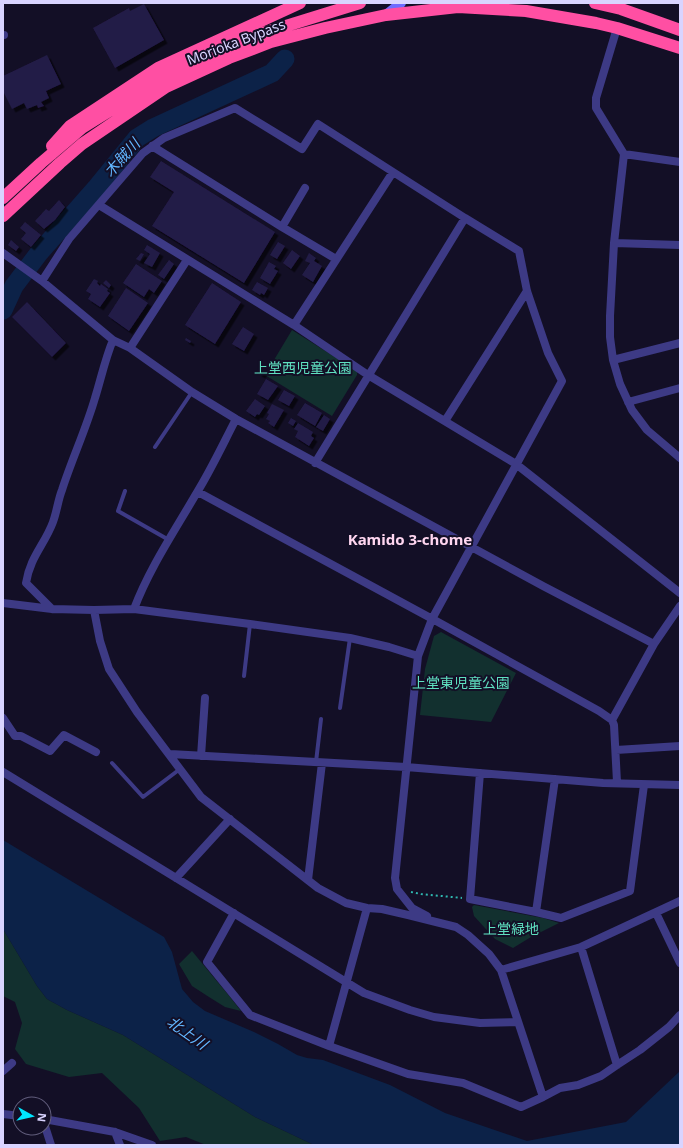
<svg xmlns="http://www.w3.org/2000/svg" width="683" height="1148" viewBox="0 0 683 1148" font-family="'Noto Sans','Noto Sans JP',sans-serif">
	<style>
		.green { fill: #12302f }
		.water { fill: #0c2248 }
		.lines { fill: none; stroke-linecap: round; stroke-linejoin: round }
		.river { stroke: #0c2248; stroke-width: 19 }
		.building { fill: #241b47; filter: url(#shadow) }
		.path { stroke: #2fb8b0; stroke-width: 2; stroke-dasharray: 2 3; stroke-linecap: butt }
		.lane { stroke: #3d3a85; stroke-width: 4 }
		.street { stroke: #3d3a85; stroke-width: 8 }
		.secondary { stroke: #6f6bff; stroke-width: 10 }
		.highway { stroke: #ff4fa3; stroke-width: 12 }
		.labels { text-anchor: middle; stroke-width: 4; stroke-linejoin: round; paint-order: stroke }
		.street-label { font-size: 14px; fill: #d9d4ff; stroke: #130f26 }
		.park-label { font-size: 14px; fill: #5fe0c0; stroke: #130f26 }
		.water-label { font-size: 15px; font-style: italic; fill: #62b6ff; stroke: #130f26 }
		.neighbourhood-label { font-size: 15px; font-weight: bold; fill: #ffd6f0; stroke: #130f26 }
	</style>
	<defs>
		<filter id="shadow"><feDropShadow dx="3.5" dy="3.5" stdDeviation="0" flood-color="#0009"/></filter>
	</defs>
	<rect width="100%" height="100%" fill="#130f26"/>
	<path class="green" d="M292 330 357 371V375L332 416 265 375Z
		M441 632 516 673 491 722 420 715 425 669 434 636Z
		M474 905 543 918 559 923 531 937 513 948 495 939 474 916 472 907Z
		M3 929 37 986 47 999 67 1010 123 1035 255 1117 314 1145H206L186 1137 160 1141 139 1108 102 1073 69 1077 26 1064 15 1049 22 1023 15 1002 3 996Z
		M192 951C208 971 225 990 241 1011L225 1007 209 997 192 986 179 964Z"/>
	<path class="water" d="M3 840 164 937 172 952 182 989 193 1002 205 1011 254 1032 278 1044 297 1055 307 1058 323 1060 390 1085 445 1113 527 1141 626 1122 680 1071V1145H314L255 1117 123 1035 67 1010 47 999 37 986 3 929Z"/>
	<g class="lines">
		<path class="river" d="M3 310 14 286 39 253 97 187 137 138 153 128 272 73 285 59"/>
	</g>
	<path class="building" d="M144 4 164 40 115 68 93 28 129 8 130 11Z
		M47 55 61 84 46 91 49 98 41 102 44 106 38 108 37 105 27 109 24 103 12 109 3 91V76Z
		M161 161 275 232 244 283 152 226 174 192 150 177Z
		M59 200 65 207 55 220 44 229 35 221 46 209 49 211Z
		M25 222 41 235 31 247 21 239 26 233 20 228Z
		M11 240 19 247 16 251 8 245Z
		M278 242 285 246 277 259 270 255Z
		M147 245 160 253 152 267 144 263 150 254 144 250Z
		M292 250 300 256 291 269 283 263Z
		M141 253 144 254 140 261 136 259Z
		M309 253 316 258 314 261 322 266 313 282 302 275 310 263 305 261Z
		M169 260 174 264 164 279 158 275Z
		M269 262 276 266 274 269 278 271 270 284 260 278Z
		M136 264 162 281 154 293 149 289 144 297 123 283Z
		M94 279 98 281 97 283 100 286 101 284 108 289 107 291 110 293 100 307 88 299 91 294 86 291Z
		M106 280 111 285 109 288 103 283Z
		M257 282 268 288 264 295 261 293 260 295 252 290Z
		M212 283 241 302 215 344 185 325Z
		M126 288 148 303 129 331 108 316Z
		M27 302 66 343 52 357 12 317Z
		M243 327 254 334 244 351 232 344Z
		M186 338 191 341 190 343 185 340Z
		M261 369 264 371 262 375 258 373Z
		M266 379 278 386 268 400 257 394Z
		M284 390 295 396 289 406 278 400Z
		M255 399 265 406 259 415 257 414 255 417 246 411Z
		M305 403 322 413 315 426 297 415Z
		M272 404 284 410 274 427 268 423 270 421 266 419 269 414 267 413Z
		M324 415 330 419 323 431 316 427Z
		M291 418 296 421 293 426 288 423Z
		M298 423 313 432 311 436 314 438 309 446 295 437 298 431 294 429Z"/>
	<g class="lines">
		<path class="path" d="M411 892 421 894 462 898"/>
		<path class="lane" d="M155 447 192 392
			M125 491 118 511 169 540
			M244 676 250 624
			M340 708 350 638
			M316 762 321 719
			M112 763 143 797 180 769"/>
		<path class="street" d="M617 28 596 98V108L624 154 614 243 610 316V337L613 360 620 384 632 410 647 430 680 458
			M3 35H4
			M152 146 282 227 336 259
			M624 154 680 162
			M99 205 294 325 368 375 516 464 680 593
			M282 227 305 188
			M614 243 680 245
			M3 253 42 281 113 340 130 348 192 392 236 419 543 586 654 644
			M42 281 69 239 143 153 164 138 235 108 302 149 318 124 465 218 315 463
			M294 325 393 172
			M130 348 187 260
			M613 360 680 343
			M628 402 680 388
			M445 421 527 291
			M198 492 438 622 599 711 612 720 614 725 617 782
			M3 603 52 609 94 610 134 609 250 624 350 638 389 647 418 656
			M52 609 26 583C30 557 45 544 53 522 57 511 58 500 62 490 72 459 86 429 95 398 101 379 105 359 113 340
			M134 609C149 569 174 532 196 494 211 470 223 444 236 419
			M94 610 100 641 109 669 137 712 201 797 318 888 346 903 367 908 382 909 408 915 456 927 468 935 489 954 501 970 543 1097 560 1088 578 1085 601 1076 617 1065 640 1050 669 1027 680 1015
			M3 718 15 736H21L50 751 64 735 96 752
			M612 720 654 644 680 606
			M616 750 680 746
			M170 754 406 767 603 783 680 785
			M201 756 205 698
			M3 772 364 993 410 1010 434 1017 480 1023 518 1022
			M480 773 470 899 536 912 561 918 630 891 644 785
			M176 878 230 819
			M308 880 322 763
			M367 908 329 1046 408 1074 463 1083 521 1107 543 1097
			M536 912 555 779
			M234 913 207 962 250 1015 329 1046
			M656 913 680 963
			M427 916 412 908 397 889 395 878 418 656 432 619 562 381 548 353 527 291 519 251 465 218
			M581 947 617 1065
			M501 970 581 947 680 901
			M3 1071 12 1063
			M3 1114 20 1116
			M44 1119 115 1132 152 1145
			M44 1123 51 1145
			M115 1132 120 1145"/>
		<path class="secondary" d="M386 15 401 3"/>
		<path class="highway" d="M595 3 621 9 680 30
			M52 146 70 126 158 68 300 3
			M3 198 41 163 82 128 175 70 260 34 360 3
			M3 216 60 163 82 144 166 87 229 58 271 42 325 28 386 15 458 7 526 11 596 23 617 28 680 48"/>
	</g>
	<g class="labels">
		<g class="street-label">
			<text transform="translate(236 42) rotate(-21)" y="5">Morioka Bypass</text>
		</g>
		<g class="park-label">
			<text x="303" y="373">上堂西児童公園</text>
			<text x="461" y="688">上堂東児童公園</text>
			<text x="511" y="934">上堂緑地</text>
		</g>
		<g class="water-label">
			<text transform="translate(122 158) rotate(-48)" y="5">木賊川</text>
			<text transform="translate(187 1033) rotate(35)" y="5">北上川</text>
		</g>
		<g class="neighbourhood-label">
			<text x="410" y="545">Kamido 3-chome</text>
		</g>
	</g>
	<rect width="683" height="1148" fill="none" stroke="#d9d4ff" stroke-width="8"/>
	<g transform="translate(32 1116) rotate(98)"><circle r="19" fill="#130f26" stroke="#625e7d"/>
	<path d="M0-3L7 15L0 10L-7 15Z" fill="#00e5ff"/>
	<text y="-6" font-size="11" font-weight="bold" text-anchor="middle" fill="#d9d4ff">N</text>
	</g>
</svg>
